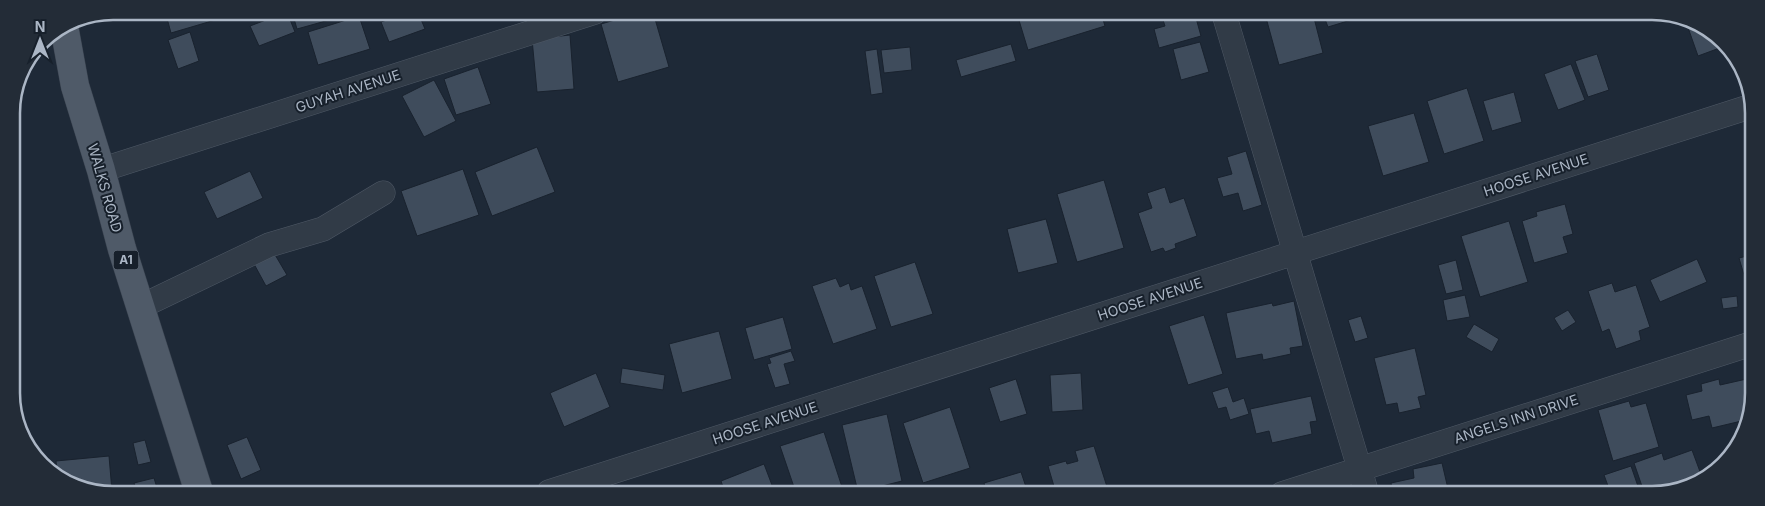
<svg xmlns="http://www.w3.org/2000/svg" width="1765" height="506" viewBox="0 0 1765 506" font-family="Inter,sans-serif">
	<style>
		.building { fill: #3f4c5c; stroke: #19222e }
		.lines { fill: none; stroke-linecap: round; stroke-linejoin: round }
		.minor-casing { stroke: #4f5966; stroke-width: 25 }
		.major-casing { stroke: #3b4451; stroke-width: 29 }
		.minor { stroke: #313b47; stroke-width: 24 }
		.major { stroke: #4f5a68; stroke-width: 28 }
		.labels { text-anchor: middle; stroke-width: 4; stroke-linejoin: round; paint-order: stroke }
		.shield { fill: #17202b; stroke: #7f8997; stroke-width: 1 }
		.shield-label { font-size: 12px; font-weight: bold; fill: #abb6c5 }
		.street-label { font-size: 14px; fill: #abb6c5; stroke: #17202b }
		.rim { fill: none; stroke: #abb6c5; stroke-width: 2.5 }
	</style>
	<rect width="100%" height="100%" fill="#1e2937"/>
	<path class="building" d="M165 11H220L222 18 171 33Z
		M287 12 295 32 259 46 250 26Z
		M292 12H358L297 29Z
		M373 12H389L375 17Z
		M409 12H418L425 29 389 42 381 22Z
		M642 12H653L669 67 618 82 601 24Z
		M1007 13H1023L1008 18Z
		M1031 13H1101L1105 26 1028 50 1018 17Z
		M1173 14H1184L1186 20 1196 18 1201 36 1159 48 1154 29 1165 26 1162 17Z
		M1265 14H1313L1323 53 1279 65Z
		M1323 14H1371L1328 27Z
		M359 16 370 49 318 65 308 32Z
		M1685 19 1724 43 1725 46 1698 56Z
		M190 32 199 61 178 69 168 40Z
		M570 35 574 89 537 92 532 39Z
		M1200 42 1209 72 1181 80 1173 49Z
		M1011 44 1016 61 961 77 956 60Z
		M910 47 912 70 884 73 881 50Z
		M877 49 883 93 871 95 865 51Z
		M1597 54 1609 90 1588 97 1575 61Z
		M1571 64 1585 100 1558 110 1544 74Z
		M478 67 491 104 456 115 444 79Z
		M434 80 456 121 424 137 402 96Z
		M1467 88 1484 141 1444 154 1427 101Z
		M1514 92 1522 122 1492 131 1483 101Z
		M1414 113 1429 162 1383 176 1368 126Z
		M537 147 555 192 492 216 475 172Z
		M1246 151 1262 205 1243 211 1238 193 1223 197 1217 178 1232 174 1227 157Z
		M463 169 479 215 417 236 401 191Z
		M250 171 263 198 217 219 204 192Z
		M1104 180 1124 248 1077 262 1057 194Z
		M1165 187 1170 203 1184 198 1197 236 1175 244 1176 248 1165 252 1163 248 1151 252 1138 213 1152 208 1147 193Z
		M1565 204 1573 234 1563 237 1568 253 1534 263 1522 221 1537 216 1536 212Z
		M1046 219 1058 263 1018 273 1007 229Z
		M1509 221 1528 282 1480 297 1461 236Z
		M274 253 287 275 266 286 254 264Z
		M1751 255V299L1739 258Z
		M1697 259 1707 282 1660 302 1650 280Z
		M1456 260 1463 290 1446 294 1438 265Z
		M915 262 933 314 891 327 874 276Z
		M836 278 840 287 849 283 851 290 862 286 877 329 833 344 812 286Z
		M1612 283 1615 292 1636 285 1650 327 1639 331 1641 340 1616 349 1609 329 1602 332 1588 291Z
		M1465 295 1470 317 1447 321 1443 300Z
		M1737 296 1738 307 1723 309 1721 298Z
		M1294 301 1303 346 1290 348 1291 354 1263 360 1262 354 1236 359 1226 313 1272 303 1273 306Z
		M1568 310 1576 322 1562 331 1554 318Z
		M1204 315 1223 374 1188 385 1169 326Z
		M1361 316 1368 338 1355 342 1348 320Z
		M783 317 792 349 754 360 745 328Z
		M1474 324 1499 339 1492 352 1466 337Z
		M719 331 732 379 682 393 669 344Z
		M1415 348 1426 395 1418 397 1421 408 1399 413 1397 403 1386 405 1374 358Z
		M791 351 795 361 784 364 790 384 775 388 767 364 771 363 769 358Z
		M622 368 665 375 663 390 620 383Z
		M596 373 610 407 564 427 550 393Z
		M1081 373 1083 410 1052 412 1050 375Z
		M1751 378 1750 419 1712 428 1709 416 1692 420 1686 395 1702 391 1701 384 1719 379 1720 385Z
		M1016 379 1027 414 1000 422 989 388Z
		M1228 387 1233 402 1244 398 1249 414 1230 420 1226 407 1218 409 1212 392Z
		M1311 396 1317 421 1310 422 1312 434 1272 443 1269 431 1256 434 1250 409Z
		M1629 401 1631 407 1646 403 1659 447 1613 461 1598 410Z
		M950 407 970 468 923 483 903 423Z
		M887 414 902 481 858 492 842 425Z
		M824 432 844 493H796L780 446Z
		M247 437 261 470 241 479 227 445Z
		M145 440 151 462 138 465 133 443Z
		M1094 446 1109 493H1070L1069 492 1056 493 1048 466 1066 461 1067 464 1078 461 1075 451Z
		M1692 450 1702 477 1658 495H1645L1634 463 1662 453 1664 460Z
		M109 456 112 491H87L57 473 56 461Z
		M1442 463 1449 493 1393 494 1391 483 1414 478 1413 469Z
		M764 464 775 493H725L721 481Z
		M1631 466 1641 495 1611 494 1604 475Z
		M1021 472 1028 493H987L984 483Z
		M154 478 158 491H137L134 483Z"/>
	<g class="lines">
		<defs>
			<path id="minor" d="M1224 14 1367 494
				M101 170 595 12
				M140 307 269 245 323 229 383 193
				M549 492 1752 106
				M1282 494 1751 344"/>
			<path id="major" d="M64 26 75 86 101 170 122 249 199 492"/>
		</defs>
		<use href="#minor" class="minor-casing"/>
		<use href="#major" class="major-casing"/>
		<use href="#minor" class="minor"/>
		<use href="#major" class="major"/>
	</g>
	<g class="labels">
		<rect class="shield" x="113.5" y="250.5" width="25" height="19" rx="4"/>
		<g class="shield-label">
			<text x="126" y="264">A1</text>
		</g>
		<g class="street-label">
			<text transform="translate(348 91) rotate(-18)" y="5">GUYAH AVENUE</text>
			<text transform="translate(1536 175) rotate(-18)" y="5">HOOSE AVENUE</text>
			<text transform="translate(105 188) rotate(74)" y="5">WALKS ROAD</text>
			<text transform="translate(1150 299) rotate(-18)" y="5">HOOSE AVENUE</text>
			<text transform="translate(1516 419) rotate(-18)" y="5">ANGELS INN DRIVE</text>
			<text transform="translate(765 423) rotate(-18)" y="5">HOOSE AVENUE</text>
		</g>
	</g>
	<path d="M0 0H1765V506H0ZM113 20H1652A93 93 0 0 1 1745 113V393A93 93 0 0 1 1652 486H113A93 93 0 0 1 20 393V113A93 93 0 0 1 113 20Z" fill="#232c37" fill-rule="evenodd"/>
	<path class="rim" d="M113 20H1652A93 93 0 0 1 1745 113V393A93 93 0 0 1 1652 486H113A93 93 0 0 1 20 393V113A93 93 0 0 1 113 20Z"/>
	<g transform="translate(40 40)" stroke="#17202b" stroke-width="4" paint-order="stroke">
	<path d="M0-4L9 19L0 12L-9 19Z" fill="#abb6c5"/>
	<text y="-8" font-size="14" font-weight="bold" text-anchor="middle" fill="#abb6c5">N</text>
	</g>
</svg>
